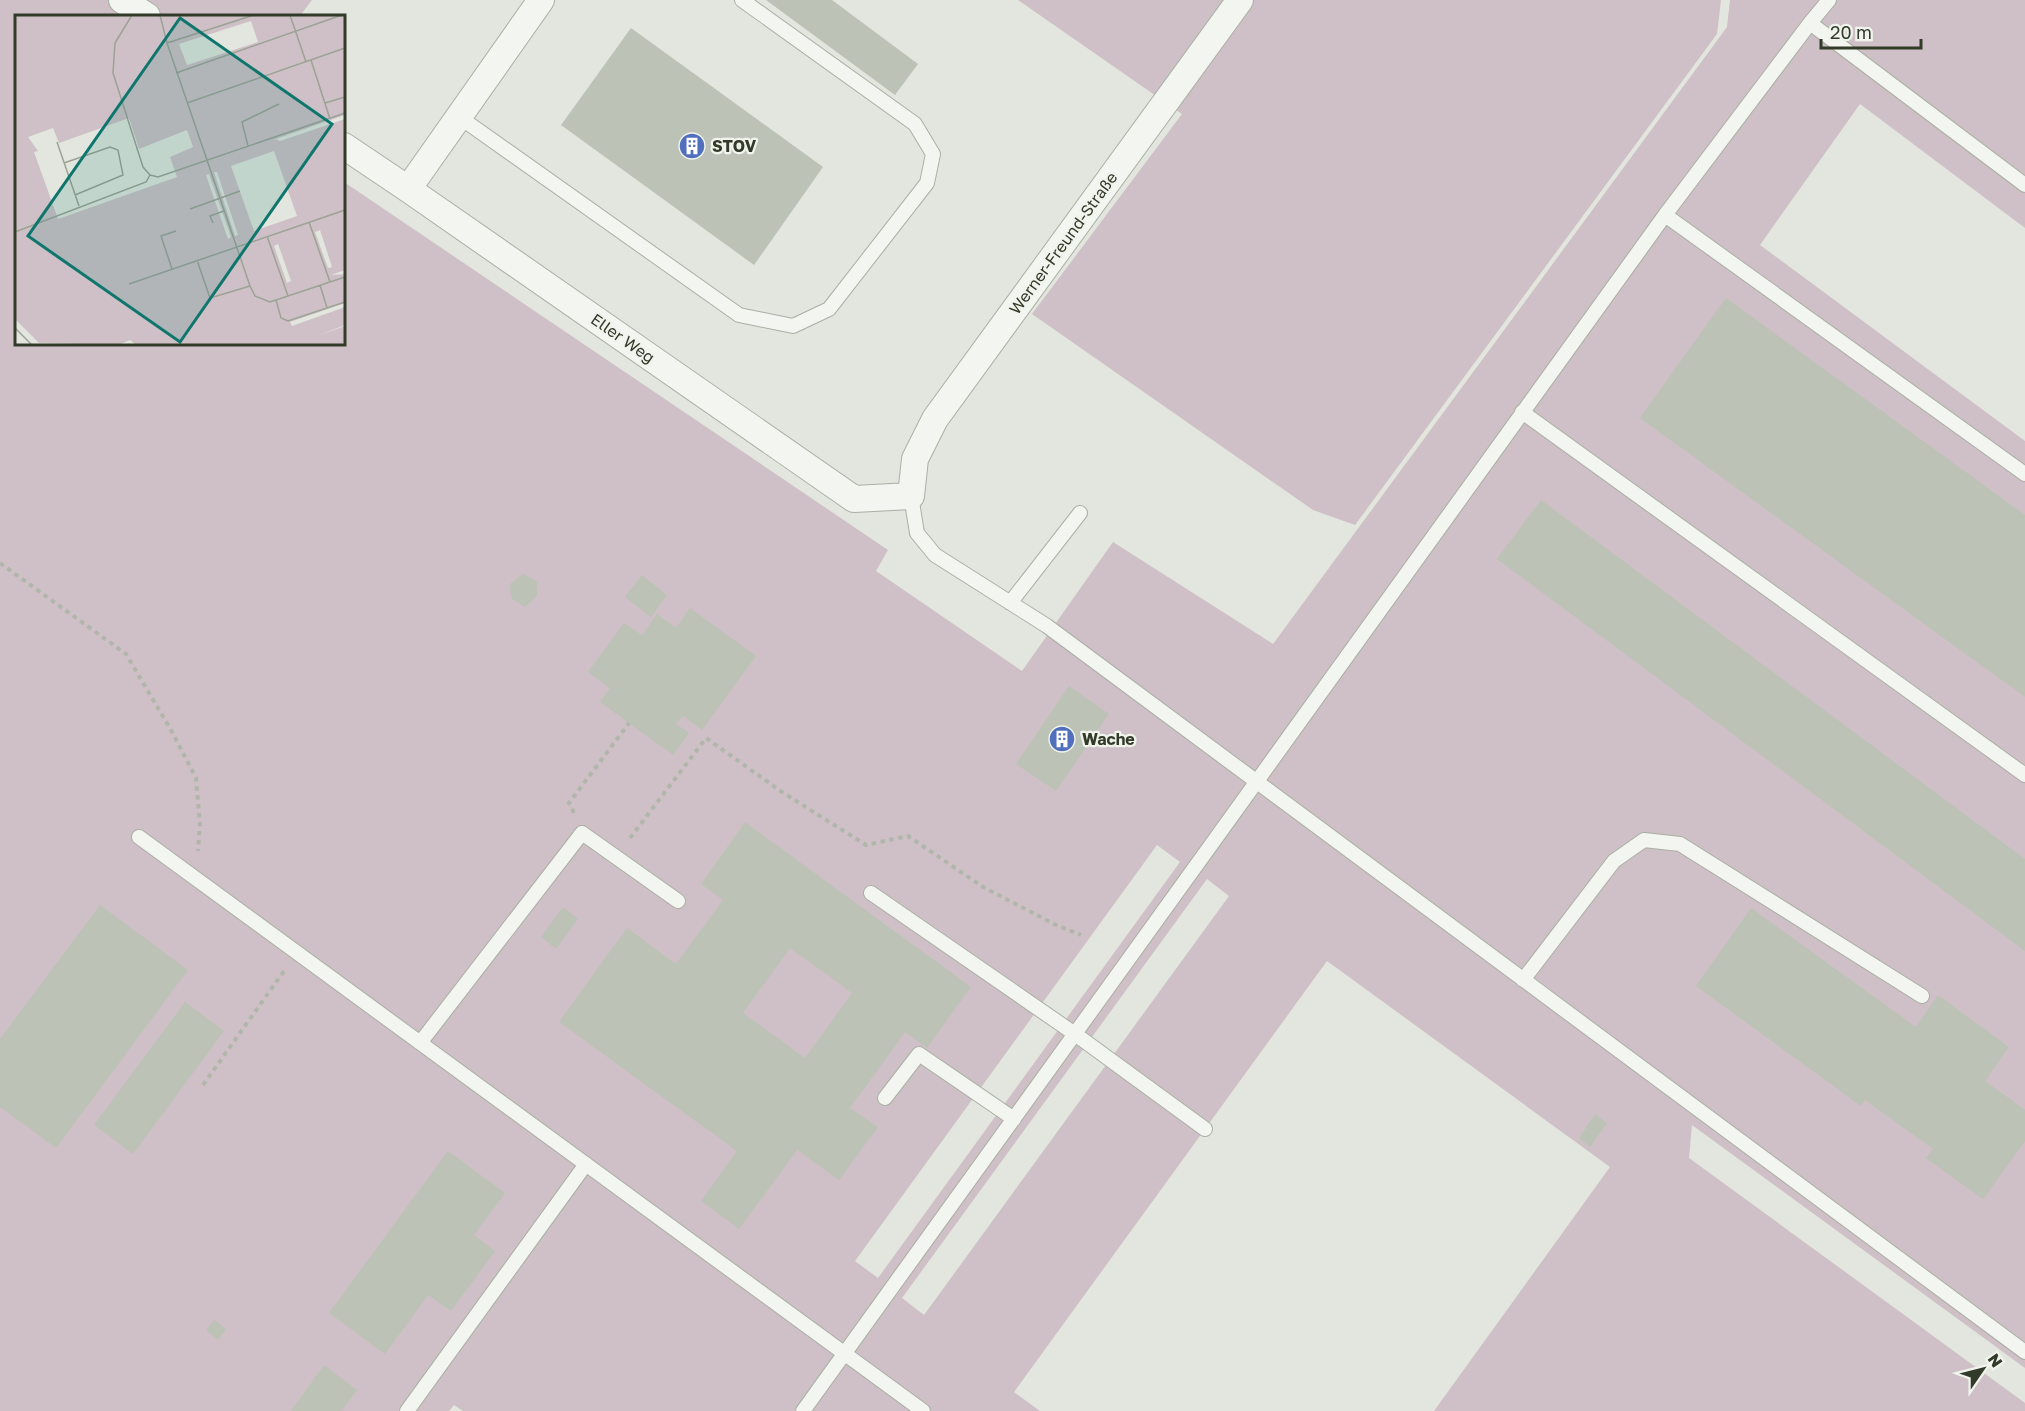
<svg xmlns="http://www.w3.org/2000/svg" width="2025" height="1411" viewBox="0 0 2025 1411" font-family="'Golos Text',sans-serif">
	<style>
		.green { fill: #cec0c6; fill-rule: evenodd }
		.building { fill: #bcc2b6; fill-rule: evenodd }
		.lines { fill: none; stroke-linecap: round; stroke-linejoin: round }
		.service-casing { stroke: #aaafa4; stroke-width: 16 }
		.minor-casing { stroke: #aaafa4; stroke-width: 28 }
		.path { stroke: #b1b6ac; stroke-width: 4; stroke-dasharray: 4.5 4.5; stroke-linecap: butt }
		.service { stroke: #f2f5f0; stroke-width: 14 }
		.minor { stroke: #f2f5f0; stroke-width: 26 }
		.labels { text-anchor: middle; stroke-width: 4.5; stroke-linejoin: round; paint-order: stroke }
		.poi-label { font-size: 16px; font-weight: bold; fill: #323b29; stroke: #f1f4ed; text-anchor: start }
		.street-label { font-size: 16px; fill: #323b29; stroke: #f1f4ed }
		.inset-road { fill: none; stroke: #9ca296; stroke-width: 1.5 }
		.view { fill: #0f766e; fill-opacity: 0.15; stroke: #0f766e; stroke-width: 3 }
		.inset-edge { fill: none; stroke: #323b29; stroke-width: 3 }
	</style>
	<rect width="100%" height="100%" fill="#e2e6de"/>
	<path class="green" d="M0 0H312L300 16H16V344H344V182L888 550 876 571 1022 671 1113 542 1273 644 1727 27 1730 0H2025V228L1860 104 1760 245 2025 441V1368L1692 1125 1689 1158 2025 1403V1411H1434L1610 1167 1327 961 1014 1392 1040 1411H463L454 1405 449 1411H0ZM1157 845 1180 862 878 1278 855 1261ZM1207 879 1229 896 924 1315 902 1298Z
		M1018 0H1721L1717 34 1355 525 1313 510 1032 314 1182 114Z"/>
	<path class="building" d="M766 0H832L918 64 895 95Z
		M631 28 823 167 754 265 561 125Z
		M1726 298 2025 515V697L1640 418Z
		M1541 500 2025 859V951L1497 559Z
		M523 574 537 582V596L525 607 511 598 510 584Z
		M642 575 667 595 651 617 625 597Z
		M690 608 756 656 702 730 683 716 676 724 689 733 673 755 600 702 610 688 588 672 624 623 642 635 657 614 676 628Z
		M1069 686 1109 714 1056 791 1016 764Z
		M745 822 971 987 927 1048 905 1032 850 1108 878 1127 839 1180 797 1150 739 1229 701 1201 737 1151 559 1022 627 928 676 964 723 900 701 884ZM790 948 852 993 805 1058 743 1013Z
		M100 905 188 970 56 1148 0 1107V1039Z
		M563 907 578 919 556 949 541 937Z
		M1751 908 1916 1027 1938 995 2009 1047 1985 1081 2025 1110V1141L1983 1199 1926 1158 1933 1149 1865 1100 1861 1106 1696 986Z
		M185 1002 224 1031 133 1154 94 1125Z
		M1595 1114 1607 1123 1590 1147 1579 1138Z
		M448 1151 505 1193 474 1235 495 1251 451 1311 428 1295 385 1354 329 1313Z
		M214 1320 226 1329 218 1340 206 1330Z
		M324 1365 357 1390 341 1411H291Z"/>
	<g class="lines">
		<defs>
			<path id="service" d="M1810 23 1829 0
				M458 116 739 315 793 326 829 309 927 183 933 154 915 124 742 0
				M1665 215 2025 474
				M1522 412 2025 775
				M911 496 917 533 935 555 1047 626 2025 1352
				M1010 603 1080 513
				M139 837 923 1411
				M871 893 1075 1034 1205 1129
				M1523 980 1614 861 1644 840 1680 844 1922 996
				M420 1043 582 833 678 901
				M885 1098 919 1054 1014 1119
				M407 1411 586 1164
				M803 1411 1665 215 1810 23 2025 185"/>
			<path id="minor" d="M122 0 147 16
				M344 146 408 189 854 499 911 496 915 459 935 419 1240 0
				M408 189 541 0"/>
		</defs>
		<use href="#service" class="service-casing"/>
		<use href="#minor" class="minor-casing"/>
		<path class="path" d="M0 563 126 654 171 730 196 778 200 824 198 851
			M574 813 569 803 629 723
			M630 838 706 738 782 792 866 845 908 836 983 887 1056 925 1081 935
			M203 1085 284 971"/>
		<use href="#service" class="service"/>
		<use href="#minor" class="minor"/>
	</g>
	<defs>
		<symbol id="building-disc" viewBox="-11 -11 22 22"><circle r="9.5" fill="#516fbd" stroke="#f1f4ed"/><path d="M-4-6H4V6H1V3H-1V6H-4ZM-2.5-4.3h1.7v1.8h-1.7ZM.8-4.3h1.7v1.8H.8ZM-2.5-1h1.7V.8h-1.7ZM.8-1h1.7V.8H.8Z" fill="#fff"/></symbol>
	</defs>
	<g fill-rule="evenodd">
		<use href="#building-disc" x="677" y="131" width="30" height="30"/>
		<use href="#building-disc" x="1047" y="724" width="30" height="30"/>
	</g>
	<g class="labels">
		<g class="poi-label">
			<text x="712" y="152">STOV</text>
			<text x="1082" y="745">Wache</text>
		</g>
		<g class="street-label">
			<text transform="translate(1063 243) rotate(-54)" y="6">Werner-Freund-Straße</text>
			<text transform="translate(623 338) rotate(35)" y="6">Eller Weg</text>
		</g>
	</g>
	<g transform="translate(15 15)">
		<rect width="330" height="330" fill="#e2e6de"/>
		<path d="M0 0H330V100L261 124 265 126 330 104V255L316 260 330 259V288L275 307 277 311 330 292V310L302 321 330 311V330H121L115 325 103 330 24 328 0 304ZM236 6 243 27 172 50 164 29ZM114 103 124 134 172 115 178 132 155 142 162 162 43 204 19 137 23 136 13 122 38 113 44 128ZM259 136 282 201 239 216 216 151ZM199 157H202L223 220 220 221ZM194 159 216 222 213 224 191 160ZM305 215 317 252 313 253 300 217ZM263 229 276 266 272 268 259 231Z" fill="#cec0c6" fill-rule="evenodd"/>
		<path class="inset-road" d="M117 0 100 28 98 58 128 152 135 160M145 0 152 28M239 0 152 28 235 271 240 281 255 287 330 262M275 0 291 47M296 45 315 104M161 58 327 0M172 88 330 33M310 88 330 82M42 127 64 191M233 131 227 107 264 89M49 148 95 132 103 135 108 160 60 180M135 160 143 162 330 98M175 194 225 176M294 207 315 267M198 208 195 201 209 196M0 217 131 167 135 160M252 221 273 281M182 245 195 283 235 271M157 254 146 221 161 216M114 269 330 195M305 270 312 293M261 285 266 303 273 306 330 287M0 313 17 330"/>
		<path class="view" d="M165 3 317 109 165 327 13 221Z"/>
		<rect width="330" height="330" class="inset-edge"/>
	</g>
	<g transform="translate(1983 1369) rotate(55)" stroke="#f1f4ed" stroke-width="4.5" paint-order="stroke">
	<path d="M0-4.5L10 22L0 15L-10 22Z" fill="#323b29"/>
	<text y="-9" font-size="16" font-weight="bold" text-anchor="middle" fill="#323b29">N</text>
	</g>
	<path d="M1821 39v9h100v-9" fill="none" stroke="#323b29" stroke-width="3"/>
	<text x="1830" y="39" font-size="18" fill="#323b29" stroke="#f1f4ed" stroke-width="4.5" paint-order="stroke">20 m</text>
</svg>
